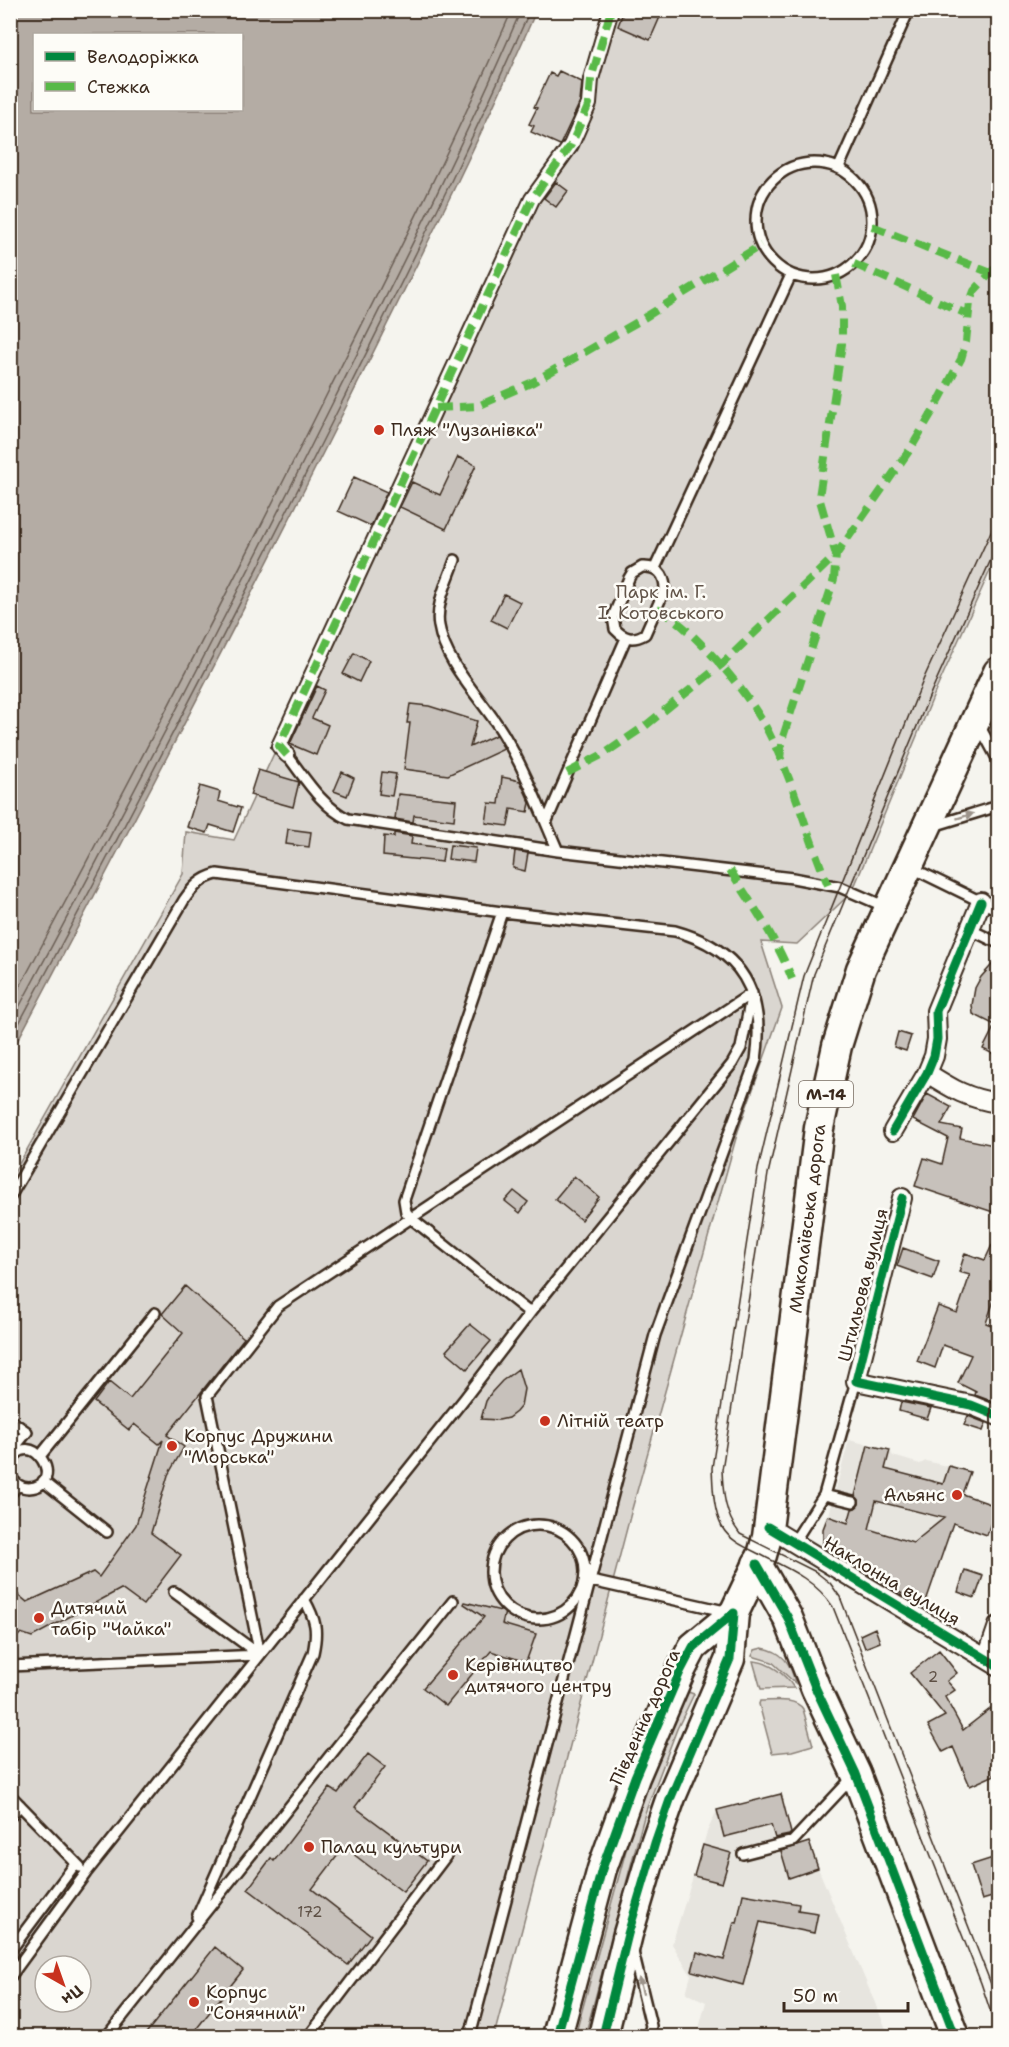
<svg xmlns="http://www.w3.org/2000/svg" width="1009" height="2047" viewBox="0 0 1009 2047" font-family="'Shantell Sans',sans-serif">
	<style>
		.built { fill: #e7e5df }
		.green { fill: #dad6d0; stroke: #8a8077; stroke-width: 1.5; fill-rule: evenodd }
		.water { fill: #b4aca4; stroke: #84786e; stroke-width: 1.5; fill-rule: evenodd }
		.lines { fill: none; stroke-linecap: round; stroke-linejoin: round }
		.shore { stroke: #6b5e54; stroke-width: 1.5 }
		.building { fill: #c7c1bb; stroke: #3b2a1e; stroke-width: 1.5; fill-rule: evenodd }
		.service-casing { stroke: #3b2a1e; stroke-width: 14 }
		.pedestrian-casing { stroke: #3b2a1e; stroke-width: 18 }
		.minor-casing { stroke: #3b2a1e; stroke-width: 22 }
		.primary-casing { stroke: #3b2a1e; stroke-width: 33 }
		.service { stroke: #fdfcf7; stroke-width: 9 }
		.pedestrian { stroke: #fdfcf7; stroke-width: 14 }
		.minor { stroke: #fdfcf7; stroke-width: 18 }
		.primary { stroke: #fdfcf7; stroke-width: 28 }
		.tram { stroke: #3b2a1e; stroke-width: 1.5 }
		.quiet { stroke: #58b947; stroke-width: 8; stroke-dasharray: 15 8; stroke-linecap: butt }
		.cycleway-casing { stroke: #fdfcf7; stroke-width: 13 }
		.cycleway { stroke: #00873e; stroke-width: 9 }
		.oneway { fill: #9c938a }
		.poi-dot { fill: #c8321e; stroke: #fdfcf7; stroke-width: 2 }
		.labels { text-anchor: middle; stroke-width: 5; stroke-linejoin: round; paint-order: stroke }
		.number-label { font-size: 15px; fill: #5e5045 }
		.shield { fill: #fdfcf7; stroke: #75695f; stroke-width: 1.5 }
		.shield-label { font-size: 16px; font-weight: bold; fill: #3b2a1e }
		.poi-label { font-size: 18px; fill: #3b2a1e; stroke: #fdfcf7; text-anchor: start }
		.park-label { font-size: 18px; fill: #63554a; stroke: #fdfcf7 }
		.street-label { font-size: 18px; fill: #3b2a1e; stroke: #fdfcf7 }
	</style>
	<rect width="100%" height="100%" fill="#f5f4ee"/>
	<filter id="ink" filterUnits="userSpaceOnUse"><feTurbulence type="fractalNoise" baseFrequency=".0167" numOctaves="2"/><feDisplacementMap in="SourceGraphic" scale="12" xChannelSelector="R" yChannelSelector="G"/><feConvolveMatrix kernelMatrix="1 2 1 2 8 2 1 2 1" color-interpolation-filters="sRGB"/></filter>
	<g filter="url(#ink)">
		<path class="built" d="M849 1440 890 1450 893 1456 920 1464 926 1461 970 1472 922 1611 819 1552Z
			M781 1794 795 1847 809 1842 818 1868 889 2036H697L706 2002 686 1993 691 1975 672 1944 707 1832 717 1810Z"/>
		<path class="green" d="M611 11H998V553L936 690 852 892 797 944 761 942 782 1008 738 1131 632 1509 494 2036H11V1178L183 874 186 832 234 840 491 284 571 145ZM45 1966H81V2002H45Z
			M762 1648C782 1651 791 1663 795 1683L772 1662 752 1656 755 1650Z
			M753 1661C770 1662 785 1674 794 1688L761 1689Z
			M688 1692 694 1694 677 1729 645 1813 585 2036H575L637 1810 671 1726Z
			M760 1701C774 1701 795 1697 803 1709L813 1745 792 1751 772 1753 759 1704Z"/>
		<path class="water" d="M11 10 536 11C478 145 411 276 346 407 237 624 125 839 11 1053ZM34 34H242V110H34Z"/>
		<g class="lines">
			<path class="shore" d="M10 1005C119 803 225 599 327 394 391 267 455 141 512 10
				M10 1024C122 816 231 607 336 396 400 269 465 141 521 10
				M10 1040C124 829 234 617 342 402 406 273 472 143 530 10"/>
		</g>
		<path class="building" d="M624 10H663L650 40 618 26Z
			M559 71 582 82 580 102 560 145 531 132 534 126 529 124 537 108 534 107 550 73 556 76Z
			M556 182 568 191 556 207 544 198Z
			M458 457 476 465 446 529 400 507 412 482 440 495Z
			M354 477 387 492 371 526 338 511Z
			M504 594 520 602 507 628 491 620Z
			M354 653 369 661 359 682 343 674Z
			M317 686 325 690 312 718 328 725 316 755 290 744Z
			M410 704 429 706 477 721 470 747 496 735 504 749 448 775 404 769 410 723H407Z
			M258 770 299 782 293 807 250 795Z
			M342 772 354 778 347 796 334 791Z
			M382 772 396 774 392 796 379 794Z
			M502 777 520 781 530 803 528 812 511 809 508 826 486 823 489 803 499 804Z
			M200 786 220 792 218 801 241 808 233 832 210 825 207 833 187 827Z
			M398 794 456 800 454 820 414 815 413 822 395 819Z
			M288 829 311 832 309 847 286 844Z
			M394 833 412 836 411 844 444 848 442 862 383 856 384 836 394 837Z
			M450 845 476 848 474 862 448 859Z
			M515 851 528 853 525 871 513 868Z
			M999 957V1057L983 1049 995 1025 973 1014 972 1005 975 988 981 977Z
			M898 1032 911 1036 906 1051 894 1047Z
			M927 1094 951 1107 941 1125 962 1129 960 1138 999 1146V1214L915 1186 924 1158 942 1164 948 1138 913 1120Z
			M574 1176 599 1197 581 1220 555 1199Z
			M514 1191 528 1202 520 1213 505 1201Z
			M999 1230V1279L994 1291 997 1292 986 1323 999 1328V1404L975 1395 976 1392 958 1383 971 1355 943 1345 935 1368 917 1361 938 1306 957 1313 970 1275 959 1272 965 1253 985 1260Z
			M903 1248 939 1261 933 1279 897 1266Z
			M185 1286 244 1338 167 1435 184 1447 168 1475 151 1533 181 1555 143 1605 121 1589 32 1637 21 1633 10 1644V1588L27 1602 93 1572 99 1577 136 1525 163 1440 159 1444 134 1424 129 1430 94 1402 109 1382 130 1399 183 1333 162 1314Z
			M470 1324 491 1341 467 1369 446 1351Z
			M518 1369 524 1389 521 1406 516 1412 508 1418 499 1420 481 1419 486 1401 491 1393 502 1381Z
			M901 1402 931 1408 927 1419 899 1411Z
			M968 1416 986 1423 983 1431 964 1425Z
			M868 1445 890 1450 885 1469 943 1484 949 1466 970 1472 962 1494 996 1506 987 1535 953 1523 924 1607 832 1552 823 1544V1529L828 1516 848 1523 852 1509 855 1508 859 1504V1500L855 1496ZM876 1501 944 1518 913 1543 869 1529Z
			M965 1570 983 1576 975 1598 958 1592Z
			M465 1602 505 1612 502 1624 536 1634 526 1662 491 1651 446 1706 423 1688 484 1617 464 1604Z
			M875 1628 880 1642 865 1648 860 1635Z
			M939 1650 957 1673 947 1681 955 1690 945 1697 963 1730 999 1702V1729L990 1735 999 1754V1773L970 1786 953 1747 943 1752 928 1725 945 1716 910 1673Z
			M368 1754 385 1767 355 1807 427 1861 403 1892 344 1847 312 1889 371 1935 348 1965 248 1889 271 1858 274 1861 330 1788 338 1793Z
			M781 1794 791 1833 789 1835 775 1838 771 1825 724 1837 717 1810Z
			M809 1842 818 1868 789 1878 781 1851Z
			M703 1845 731 1853 722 1883 694 1876Z
			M999 1856V1895L982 1900 971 1865Z
			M743 1894 799 1904 798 1910 818 1913 814 1933 760 1922 743 1985 692 1971 697 1952 724 1960 734 1922 737 1923Z
			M215 1947 243 1970 190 2037H143Z"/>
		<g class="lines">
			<defs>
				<path id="service" d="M756 221a58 58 0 1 1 116 0a58 58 0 1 1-116 0Z
					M839 167 909 10
					M455 560C448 580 435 605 439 626 445 665 485 702 504 735 526 772 541 812 558 851
					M642 567C657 566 665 574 665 589L645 634C633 641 624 639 615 629L613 617 629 578 632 573Z
					M655 568 791 275
					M979 725 998 760
					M287 755C305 778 321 806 348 819L558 851 793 878 840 887 886 907
					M546 823 626 638
					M933 826 995 807 998 800
					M912 868 998 910
					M502 912 404 1200 406 1212 412 1219 530 1313
					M969 929 998 943
					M10 1197 184 900C193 887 201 878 217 874L502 912 675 931C741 949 766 993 756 1060L655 1335 470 2036
					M10 1420 27 1432 10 1453
					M41 1455 155 1313
					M10 1463C30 1423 69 1485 29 1488 20 1488 15 1483 10 1476
					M43 1481 107 1532
					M10 1494 18 1485
					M824 1495 853 1502
					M491 1572a47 47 0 1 1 94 0a47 47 0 1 1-94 0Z
					M794 1542 824 1495 856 1381
					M587 1580 729 1612
					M174 1592 260 1655
					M260 1655 207 1396 278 1306 752 993
					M10 1666 260 1655
					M10 1795 80 1867
					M10 1817 20 1805
					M743 1854 793 1841 852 1778
					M197 1917 313 1653C318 1630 316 1620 304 1599
					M10 1951 76 1863
					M633 1952 651 2026 648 2036
					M10 1977 86 1873 465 1398 530 1313 732 1064 741 1048 751 998
					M107 2036 453 1601
					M309 2036 446 1856"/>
				<path id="pedestrian" d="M287 755 279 746 532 199 571 145 589 104 591 79 611 10"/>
				<path id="minor" d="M927 1073C954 1090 967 1098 998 1103
					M893 1131 927 1073 934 1056 937 1039 936 1011 981 902
					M902 1198 856 1381 971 1405 998 1416
					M768 1527 998 1666
					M987 1658 998 1626"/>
				<g id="primary">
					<path d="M757 1564 788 1618 816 1689 856 1774 955 2036"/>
					<path d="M557 2036 602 1869 635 1777 680 1672 693 1647 734 1613"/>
					<path id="s1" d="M603 2036 628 1934 655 1843 671 1797 730 1659 734 1613 762 1555 767 1537 819 1128 837 1046 861 969 998 672"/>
				</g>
			</defs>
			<use href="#service" class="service-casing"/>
			<use href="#pedestrian" class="pedestrian-casing"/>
			<use href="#minor" class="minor-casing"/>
			<use href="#primary" class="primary-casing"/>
			<use href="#service" class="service"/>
			<use href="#pedestrian" class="pedestrian"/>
			<use href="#minor" class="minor"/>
			<use href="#primary" class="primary"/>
			<path class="tram" d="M998 516 924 678 804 976 758 1169 712 1468C713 1487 713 1510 722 1527 732 1544 751 1549 767 1558 792 1570 818 1583 833 1607L981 1983 998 2034
				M998 544 932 690 814 974 768 1174 722 1470C723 1494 725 1515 740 1534L816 1572 830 1583 840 1597 998 2002"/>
			<path class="quiet" d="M872 226 991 273
				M854 264 969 315
				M436 408 478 406 533 382 639 321 761 245
				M657 609C680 621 692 635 710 653 730 674 748 697 763 722 791 772 806 832 828 885
				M287 755 279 746 532 199 571 145 589 104 591 79 611 10
				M780 759 782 740 834 579 836 555 819 497 842 344V306L836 275
				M567 773 607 752 645 726 721 665 836 555 911 448 941 397 961 359 966 342 970 302 974 291 998 265
				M730 870C753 906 777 940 792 979"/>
			<defs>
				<path id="cycleway" d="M893 1131 927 1073 934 1056 937 1039 936 1011 981 902
					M902 1198 856 1381 971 1405 998 1416
					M768 1527 998 1666
					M757 1564 788 1618 816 1689 856 1774 955 2036
					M557 2036 602 1869 635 1777 680 1672 693 1647 734 1613
					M603 2036 628 1934 655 1843 671 1797 730 1659 734 1613"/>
			</defs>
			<use href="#cycleway" class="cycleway-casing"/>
			<use href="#cycleway" class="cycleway"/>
		</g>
		<defs><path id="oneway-solid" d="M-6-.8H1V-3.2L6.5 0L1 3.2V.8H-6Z" transform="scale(1.5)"/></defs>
		<g class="oneway">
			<use href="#oneway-solid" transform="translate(965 816) rotate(-17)"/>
			<use href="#oneway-solid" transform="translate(641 1986) rotate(-104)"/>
		</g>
	</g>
	<g class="poi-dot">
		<circle cx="379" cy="430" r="6"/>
		<circle cx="545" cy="1421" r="6"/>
		<circle cx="172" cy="1446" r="6"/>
		<circle cx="957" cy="1495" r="6"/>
		<circle cx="39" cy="1618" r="6"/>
		<circle cx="453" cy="1675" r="6"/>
		<circle cx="309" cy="1847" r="6"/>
		<circle cx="194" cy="2002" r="6"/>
	</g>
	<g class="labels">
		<g class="number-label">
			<text x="933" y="1682">2</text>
			<text x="310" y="1917">172</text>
		</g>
		<rect class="shield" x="799" y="1081" width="54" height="26" rx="4.5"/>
		<g class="shield-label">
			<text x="826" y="1100">М-14</text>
		</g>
		<g class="poi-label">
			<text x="391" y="436">Пляж "Лузанівка"</text>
			<text x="557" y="1427">Літній театр</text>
			<text x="184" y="1442">Корпус Дружини<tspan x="184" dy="21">"Морська"</tspan></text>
			<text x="945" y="1501" text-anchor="end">Альянс</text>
			<text x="51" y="1614">Дитячий<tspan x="51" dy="21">табір "Чайка"</tspan></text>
			<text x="465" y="1671">Керівництво<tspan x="465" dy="21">дитячого центру</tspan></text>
			<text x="321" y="1853">Палац культури</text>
			<text x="206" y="1998">Корпус<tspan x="206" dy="21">"Сонячний"</tspan></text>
		</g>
		<g class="park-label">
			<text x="661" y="598">Парк ім. Г.<tspan x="661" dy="21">І. Котовського</tspan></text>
		</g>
		<g class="street-label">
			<text dy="6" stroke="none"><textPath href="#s1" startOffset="849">Миколаївська дорога</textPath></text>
			<text transform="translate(863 1285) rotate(-76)" y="6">Штильова вулиця</text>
			<text transform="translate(892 1581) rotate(31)" y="6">Наклонна вулиця</text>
			<text transform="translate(645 1717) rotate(-66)" y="6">Південна дорога</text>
		</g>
	</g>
	<rect width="1009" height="2047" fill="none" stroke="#fdfcf7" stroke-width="36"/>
	<rect x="18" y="18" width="973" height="2011" fill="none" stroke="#3b2a1e" stroke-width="2" filter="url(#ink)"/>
	<rect x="33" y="33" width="210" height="78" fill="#fdfcf7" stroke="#afa8a0" stroke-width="1.5"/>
	<rect x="45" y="52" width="30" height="9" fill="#00873e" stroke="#afa8a0" stroke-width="1.5"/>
	<text x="87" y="63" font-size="18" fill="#3b2a1e">Велодоріжка</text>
	<rect x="45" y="82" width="30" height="9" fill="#58b947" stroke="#afa8a0" stroke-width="1.5"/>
	<text x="87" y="93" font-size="18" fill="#3b2a1e">Стежка</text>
	<g transform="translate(63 1984) rotate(140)"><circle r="28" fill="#fdfcf7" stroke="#afa8a0" stroke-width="1.5"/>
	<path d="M0-4.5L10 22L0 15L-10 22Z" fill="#c8321e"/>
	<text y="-9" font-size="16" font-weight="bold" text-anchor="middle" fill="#3b2a1e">Пн</text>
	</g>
	<path d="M784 2002v9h124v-9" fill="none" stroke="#3b2a1e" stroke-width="3"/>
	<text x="793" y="2002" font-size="18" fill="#3b2a1e" stroke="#fdfcf7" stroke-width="4.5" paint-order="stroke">50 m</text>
</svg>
